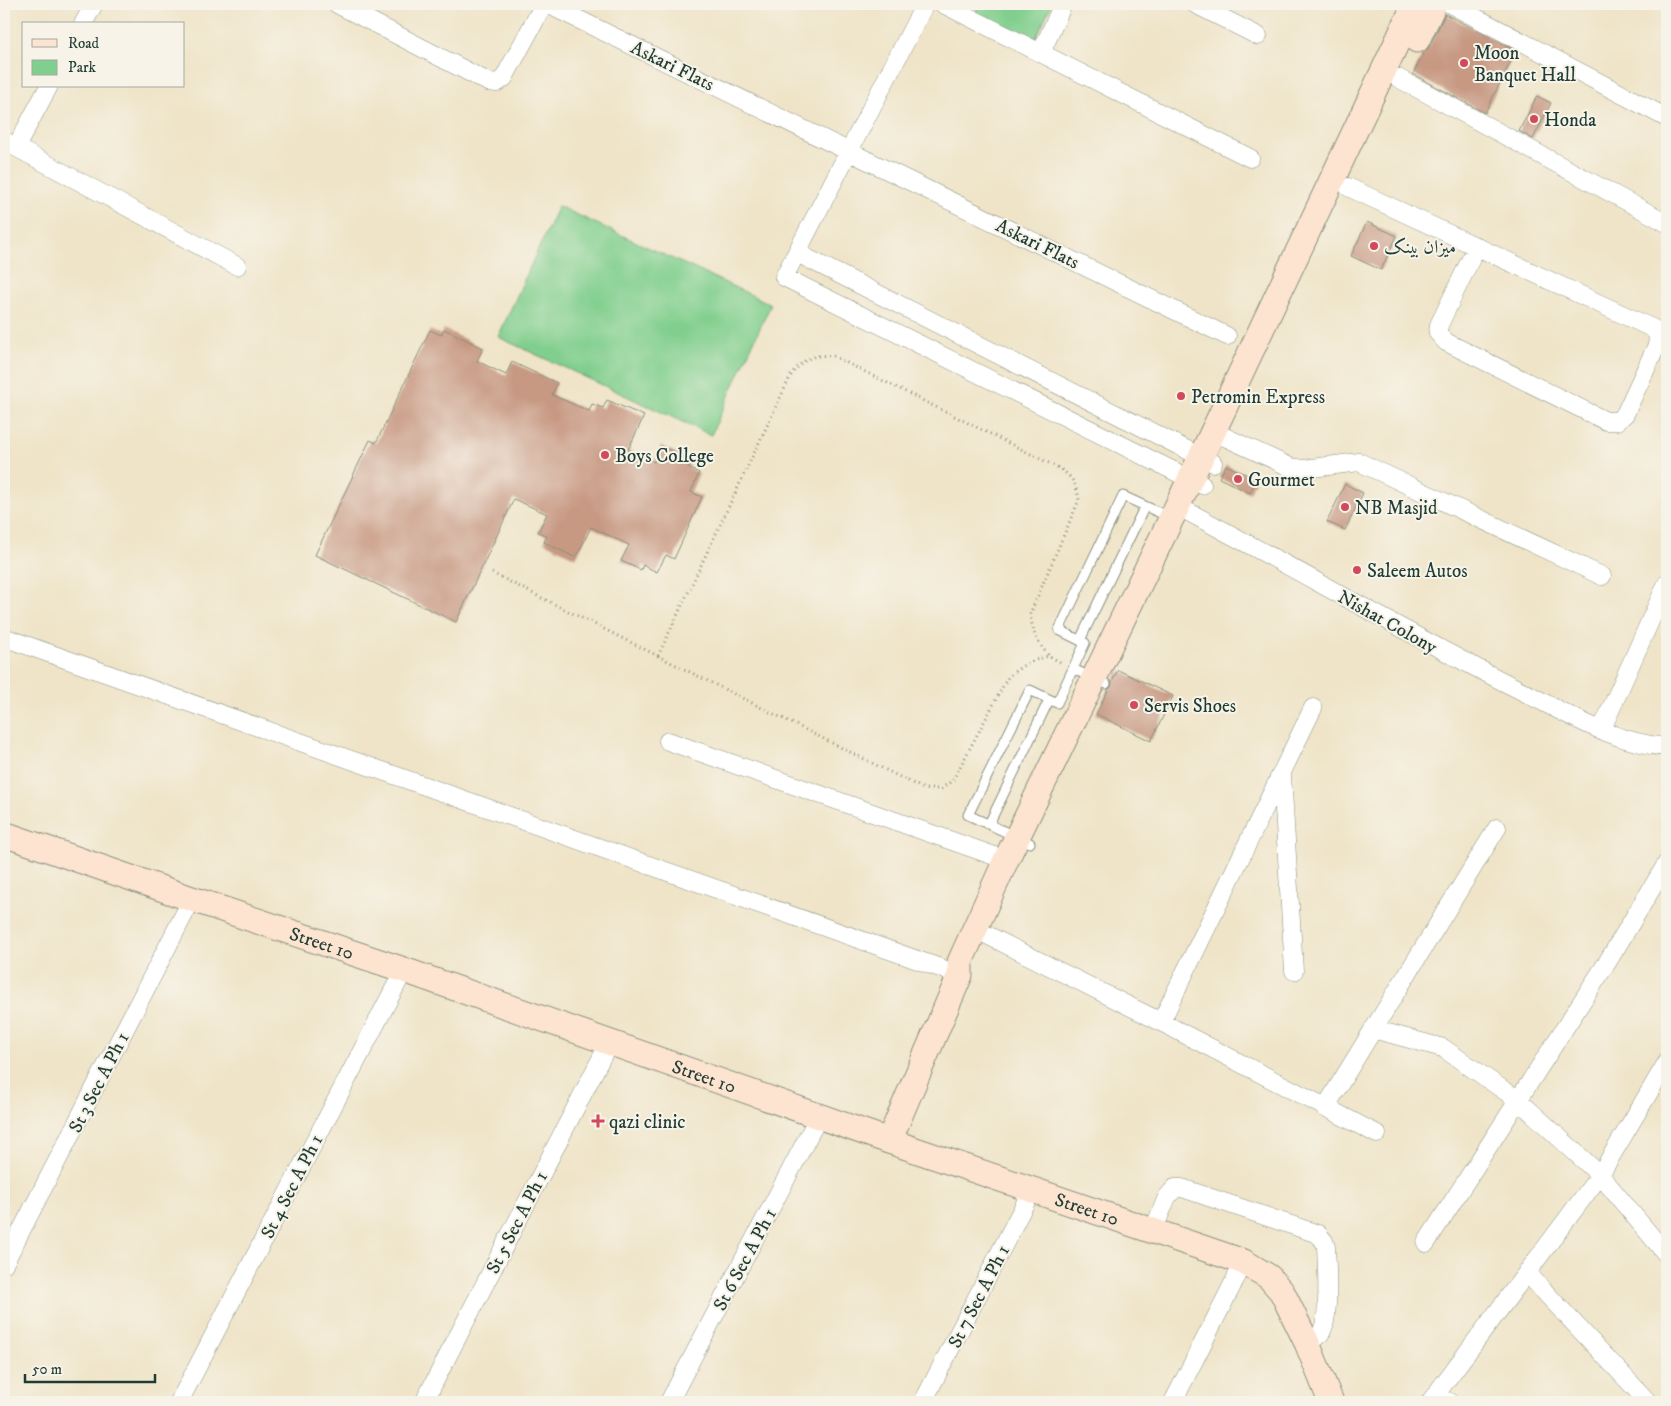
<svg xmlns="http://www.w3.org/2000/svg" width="1671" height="1406" viewBox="0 0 1671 1406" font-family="'IM FELL DW Pica',Amiri,serif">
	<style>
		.green { fill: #81cf8e; stroke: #508661 }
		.building { fill: #c79983 }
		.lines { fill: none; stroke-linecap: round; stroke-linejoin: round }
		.lane-casing { stroke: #87907e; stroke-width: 11 }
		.street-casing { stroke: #87907e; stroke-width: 19 }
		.secondary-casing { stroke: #87907e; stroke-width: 27 }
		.path { stroke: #87907e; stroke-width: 3; stroke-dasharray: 1 4; stroke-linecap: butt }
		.lane { stroke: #fff; stroke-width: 9 }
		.street { stroke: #fff; stroke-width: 18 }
		.secondary { stroke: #fde4d0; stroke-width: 25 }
		.poi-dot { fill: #d1495b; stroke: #f7f3e8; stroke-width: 2 }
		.labels { text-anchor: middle; stroke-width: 4; stroke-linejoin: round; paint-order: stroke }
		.poi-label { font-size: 19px; fill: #1f3d34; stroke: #f7f3e8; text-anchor: start }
		.street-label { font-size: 19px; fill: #1f3d34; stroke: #f7f3e8 }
	</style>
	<rect width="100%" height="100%" fill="#f7f3e8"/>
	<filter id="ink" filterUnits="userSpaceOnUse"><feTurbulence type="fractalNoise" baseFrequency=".02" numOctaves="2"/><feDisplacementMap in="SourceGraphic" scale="10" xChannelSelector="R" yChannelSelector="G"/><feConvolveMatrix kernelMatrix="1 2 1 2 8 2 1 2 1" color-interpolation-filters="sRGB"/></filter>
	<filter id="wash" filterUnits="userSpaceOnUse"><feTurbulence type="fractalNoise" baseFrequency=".0096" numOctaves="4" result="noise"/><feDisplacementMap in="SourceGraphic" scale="20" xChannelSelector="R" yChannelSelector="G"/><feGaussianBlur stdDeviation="1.12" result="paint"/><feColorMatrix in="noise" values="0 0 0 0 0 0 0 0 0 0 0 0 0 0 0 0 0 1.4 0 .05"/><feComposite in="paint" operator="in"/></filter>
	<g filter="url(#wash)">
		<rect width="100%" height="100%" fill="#efe4c8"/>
		<path class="green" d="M979 4H1052L1031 48 974 19Z
			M558 206 771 304 711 435 498 337Z"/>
		<g id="blocks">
			<path class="building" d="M1445 14 1516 51 1485 113 1413 74 1424 52 1430 46Z
				M1537 96 1551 103 1533 139 1519 131Z
				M1367 222 1397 236 1381 270 1351 256Z
				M444 329 483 348 477 361 506 375 512 362 557 383 552 395 589 411 592 404 603 408 607 400 644 416 628 450 654 462 661 446 692 460 688 468 699 473 691 492 702 497 674 559 666 555 657 572 643 565 641 570 621 561 629 545 591 527 576 558 544 542 547 536 538 532 547 514 514 499 456 622 315 555 370 440 376 443 430 330 441 335Z
				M1226 465 1256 479 1250 493 1219 478Z
				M1345 484 1363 493 1345 530 1327 522Z
				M1118 670 1173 696 1151 741 1096 714 1108 690 1111 687 1112 682Z"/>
		</g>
	</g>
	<g filter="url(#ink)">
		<use href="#blocks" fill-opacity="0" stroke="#87907e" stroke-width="1"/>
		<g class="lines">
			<defs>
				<path id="lane" d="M1080 640 1145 506
					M1073 669 1106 684
					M989 824 1049 700
					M1030 843 968 815 1030 690 1057 703 1085 643 1059 630 1123 496 1169 517"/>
				<path id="street" d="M337 4 488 82 497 83 504 78 544 4
					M925 4 784 277 1202 485
					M943 4 1250 158
					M1195 4 1258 36
					M1450 4 1667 118
					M551 6 1227 336
					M83 24 94 4
					M1041 53 1063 4
					M1398 78 1667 223
					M4 141 237 266
					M16 147 49 86
					M1348 187 1654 329 1658 337 1657 345 1625 414 1617 421H1606L1446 342 1438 333 1439 325 1477 246
					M797 253 1213 463
					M1225 437 1290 467 1304 469 1359 462 1602 576
					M1177 506C1290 565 1400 630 1514 687 1562 711 1612 743 1667 747
					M6 638 960 975
					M1601 731 1667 583
					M668 741 1006 860
					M1282 775 1294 971
					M987 935 1161 1022 1377 1134
					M1161 1022 1313 708
					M1373 1029 1443 1048 1518 1100 1600 1175 1667 1255
					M1325 1108 1497 828
					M1153 1231 1167 1197 1175 1188H1182L1318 1234 1324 1241 1326 1247C1327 1266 1330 1315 1322 1331 1319 1337 1313 1340 1307 1343
					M1426 1243 1608 961 1667 863
					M4 1264 192 899
					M1527 1273 1648 1402
					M179 1402 404 970
					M424 1402 609 1043
					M669 1402 819 1116
					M923 1402 1032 1190
					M1173 1402 1244 1262
					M1430 1402 1600 1175 1667 1062
					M1430 1402 1444 1401 1450 1402"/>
				<g id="secondary">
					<path d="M1417 40 1434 4"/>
					<path id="s1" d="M4 834 192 899 404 970 889 1141 1244 1262 1269 1277 1282 1292 1307 1343 1331 1402"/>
					<path d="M889 1141 960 975V962L1006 860 1201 457 1415 4"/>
				</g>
			</defs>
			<use href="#lane" class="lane-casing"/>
			<use href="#street" class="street-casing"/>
			<use href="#secondary" class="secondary-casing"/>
			<path class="path" d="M492 573 924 789H941L953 780 1008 677C1021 665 1033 660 1049 656L1062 663
				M658 656 792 373C806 358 812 354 833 356L1059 468C1073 478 1076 483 1079 500L1030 614C1033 633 1037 642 1049 656"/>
			<use href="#lane" class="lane"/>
			<use href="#street" class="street"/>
			<use href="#secondary" class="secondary"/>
		</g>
	</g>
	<g class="poi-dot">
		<circle cx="1464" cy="63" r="5"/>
		<circle cx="1534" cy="119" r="5"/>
		<circle cx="1374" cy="246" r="5"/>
		<circle cx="1181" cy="396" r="5"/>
		<circle cx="605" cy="455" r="5"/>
		<circle cx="1238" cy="479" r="5"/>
		<circle cx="1345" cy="507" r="5"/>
		<circle cx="1357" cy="570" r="5"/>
		<circle cx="1134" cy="705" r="5"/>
		<path d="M595.5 1113.5h5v5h5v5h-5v5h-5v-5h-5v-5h5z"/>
	</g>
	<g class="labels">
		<g class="poi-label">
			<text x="1474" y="59">Moon<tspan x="1474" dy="22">Banquet Hall</tspan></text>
			<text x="1544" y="126">Honda</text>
			<text x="1384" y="253">میزان بینک</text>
			<text x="1191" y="403">Petromin Express</text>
			<text x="615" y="462">Boys College</text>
			<text x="1248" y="486">Gourmet</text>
			<text x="1355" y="514">NB Masjid</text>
			<text x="1367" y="577">Saleem Autos</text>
			<text x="1144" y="712">Servis Shoes</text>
			<text x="609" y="1128">qazi clinic</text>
		</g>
		<g class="street-label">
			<text transform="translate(673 65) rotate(26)" y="7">Askari Flats</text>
			<text transform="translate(1038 243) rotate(26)" y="7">Askari Flats</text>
			<text transform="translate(1388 621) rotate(29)" y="7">Nishat Colony</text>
			<text dy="7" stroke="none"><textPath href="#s1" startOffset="336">Street 10</textPath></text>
			<text dy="7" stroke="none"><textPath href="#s1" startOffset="741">Street 10</textPath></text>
			<text transform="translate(98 1082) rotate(-63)" y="7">St 3 Sec A Ph 1</text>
			<text transform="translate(291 1186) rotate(-63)" y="7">St 4 Sec A Ph 1</text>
			<text dy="7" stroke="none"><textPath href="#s1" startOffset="1146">Street 10</textPath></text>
			<text transform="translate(516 1222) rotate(-63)" y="7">St 5 Sec A Ph 1</text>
			<text transform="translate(744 1259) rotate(-62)" y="7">St 6 Sec A Ph 1</text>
			<text transform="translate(978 1296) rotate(-63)" y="7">St 7 Sec A Ph 1</text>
		</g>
	</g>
	<rect width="1671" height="1406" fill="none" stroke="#f7f3e8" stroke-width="20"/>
	<rect x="22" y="22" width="162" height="65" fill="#f7f3e8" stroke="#a1aaa0"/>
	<rect x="32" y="39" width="25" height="8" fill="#fde4d0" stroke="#a1aaa0"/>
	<text x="68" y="48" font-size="15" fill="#1f3d34">Road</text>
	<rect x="32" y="60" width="25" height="15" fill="#81cf8e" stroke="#a1aaa0"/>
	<text x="68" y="72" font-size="15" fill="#1f3d34">Park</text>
	<path d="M25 1374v8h130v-8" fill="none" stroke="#1f3d34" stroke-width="2.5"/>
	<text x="32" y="1374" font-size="15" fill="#1f3d34" stroke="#f7f3e8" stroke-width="4" paint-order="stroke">50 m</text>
</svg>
